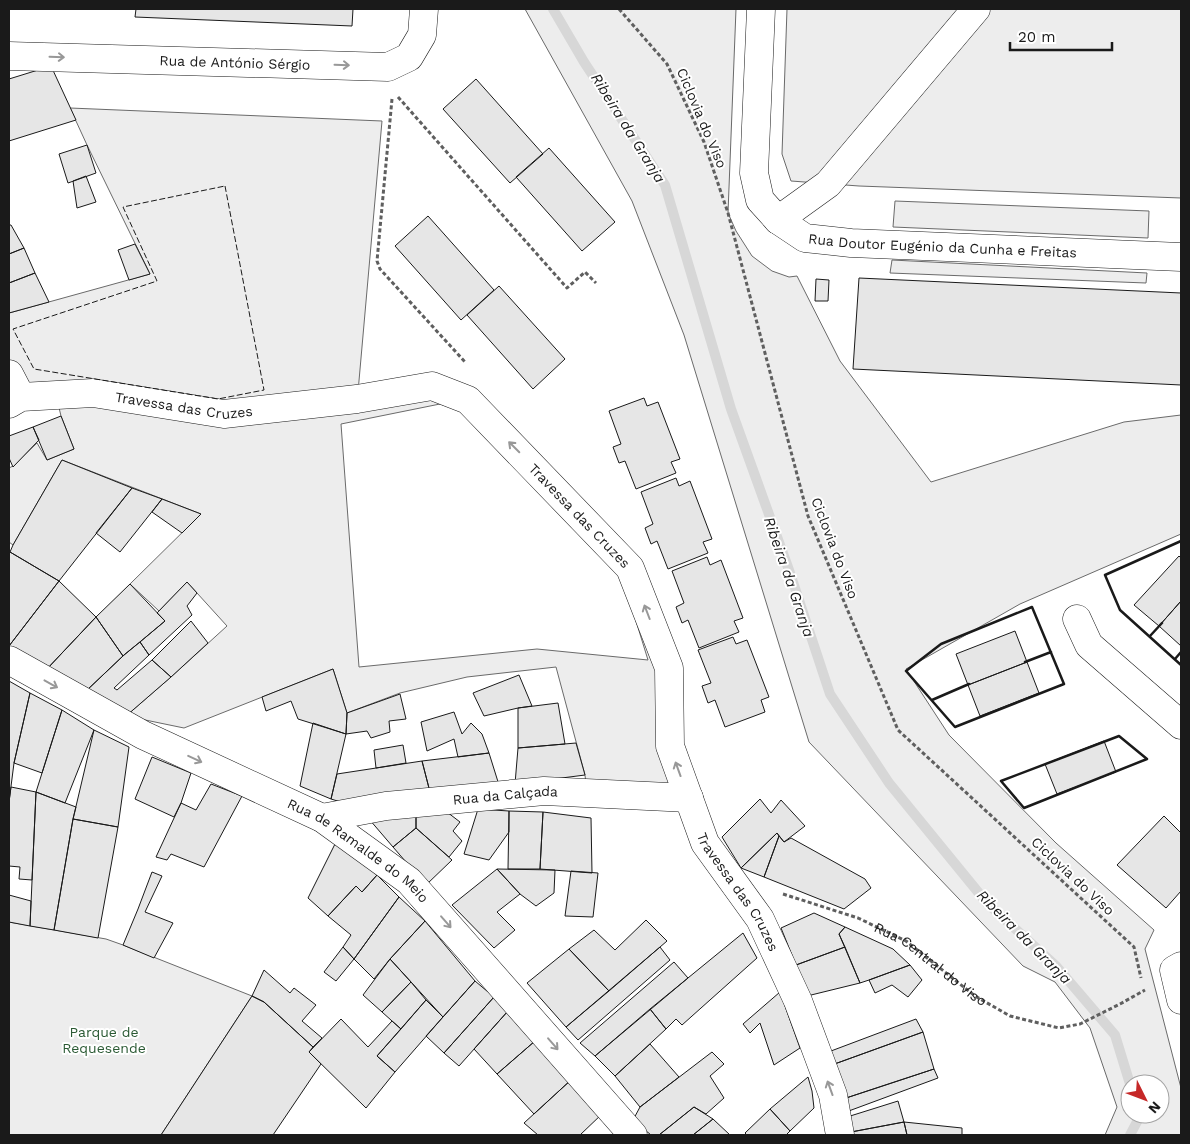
<svg xmlns="http://www.w3.org/2000/svg" width="1190" height="1144" viewBox="0 0 1190 1144" font-family="'Work Sans',sans-serif">
	<style>
		.built { fill: #ededed; stroke: #6a6a6a; fill-rule: evenodd }
		.lines { fill: none; stroke-linecap: round; stroke-linejoin: round }
		.stream { stroke: #d7d7d7; stroke-width: 10 }
		.building { fill: #e6e6e6; stroke: #1a1a1a }
		.minor-casing { stroke: #1a1a1a; stroke-width: 29 }
		.path { stroke: #5f5f5f; stroke-width: 3; stroke-dasharray: 4 2.5; stroke-linecap: butt }
		.minor { stroke: #fff; stroke-width: 28 }
		.fence { stroke: #1a1a1a; stroke-width: 1; stroke-dasharray: 6 2.5; stroke-linecap: butt }
		.wall { stroke: #1a1a1a; stroke-width: 2.5 }
		.oneway { stroke: #989898 }
		.labels { text-anchor: middle; stroke-width: 4; stroke-linejoin: round; paint-order: stroke }
		.street-label { font-size: 14px; fill: #1a1a1a; stroke: #fff }
		.park-label { font-size: 14px; fill: #2b5a34; stroke: #fff }
		.water-label { font-size: 15px; font-style: italic; fill: #1a1a1a; stroke: #fff }
	</style>
	<rect width="100%" height="100%" fill="#fff"/>
	<path class="built" d="M525 9H736L728 213 736 231 752 256 772 271 789 277 797 276 840 361 931 482 1124 422 1181 415V534L1020 604 906 669 949 735 1056 843 1154 930 1145 949 1181 1088V1135H1105L1117 1107 1090 1028 1055 982 1023 966 809 742 684 335 632 201ZM1130 1084H1160V1114H1130Z
		M787 9H1181V198L859 186 791 181 782 154Z
		M70 108 382 121 358 392 225 414 357 399 468 400 630 568 689 798 587 794 585 775 556 667 467 677 400 693 347 713 333 669 184 728 126 716 171 677 227 626 187 582 159 611 130 584 201 514 62 460 13 545 9 542V468L13 466 37 443 47 460 74 449 61 416 56 395 9 374V313L150 274 87 145ZM440 404 468 413 623 579 648 660 537 649 359 667 341 424Z
		M895 201 1149 211 1148 238 893 227Z
		M892 260 1147 273 1146 283 890 273Z
		M9 922 106 939 123 945 252 996 161 1135H9Z"/>
	<g class="lines">
		<path class="stream" d="M553 9 584 62 665 185 731 409 789 570 830 694 889 783 987 903 1056 966 1115 1035 1130 1084
			M1130 1135 1140 1116 1139 1114"/>
	</g>
	<path class="building" d="M136 9H353L352 26 135 17Z
		M51 66 76 120 9 141V79Z
		M476 79 543 154 510 183 443 109Z
		M87 145 96 173 68 183 59 154Z
		M549 148 615 222 582 251 516 177Z
		M86 176 96 202 77 208 73 181Z
		M428 216 494 290 461 320 395 246Z
		M9 225H11L24 248 9 254Z
		M135 244 150 274 129 280 118 250Z
		M24 248 35 273 9 283V254Z
		M35 273 49 302 9 313V283Z
		M859 278 1181 293V385L853 369Z
		M816 279 829 280 828 301H815Z
		M499 286 565 359 533 389 467 315Z
		M644 398 647 406 658 402 680 459 671 462 676 473 636 489 625 461 619 463 613 447 621 444 609 411Z
		M61 416 74 449 47 460 33 427Z
		M33 427 39 440 13 467 9 458V436Z
		M62 460 132 488 59 581 10 552 13 545Z
		M676 478 679 486 690 481 712 539 703 542 708 553 668 569 657 541 651 544 645 528 653 524 641 492Z
		M132 488 162 499 120 552 96 533Z
		M162 499 201 514 182 533 152 512Z
		M10 552 59 581 9 646V554Z
		M1179 556 1181 558V601L1159 626 1134 605Z
		M707 557 710 565 721 560 743 618 734 621 739 632 699 648 688 620 682 623 676 607 684 603 672 571Z
		M59 581 96 617 46 670 9 648V646Z
		M187 582 197 593 187 606 192 615 149 655 140 642 165 621 157 613Z
		M130 584 165 621 123 656 96 617Z
		M1181 601V646L1159 626Z
		M96 617 123 656 85 692 46 670Z
		M191 621 208 643 171 677 152 660Z
		M1015 631 1027 662 968 685 956 654Z
		M733 637 736 644 747 640 769 697 761 700 765 712 725 727 715 700 708 703 702 686 711 683 698 650Z
		M140 642 149 655 114 688 117 690 152 660 171 677 126 716 85 692 125 654Z
		M1027 662 1039 693 980 716 968 685Z
		M333 669 347 713 346 734 298 719 291 701 266 711 262 697Z
		M519 675 532 706 518 708 484 716 473 693Z
		M9 681 30 693 14 763 9 802Z
		M30 693 62 710 42 773 14 763Z
		M400 694 406 719 389 721 390 732 371 738 367 731 346 734 347 713Z
		M558 703 565 744 518 748V708Z
		M62 710 94 730 65 803 36 792Z
		M454 712 462 734 471 723 482 734 489 753 458 757 454 739 427 751 421 722Z
		M313 723 346 734 331 799 300 786Z
		M94 730 129 747 118 827 73 819Z
		M1104 741 1116 772 1057 794 1045 764Z
		M576 743 585 775 515 784 518 748Z
		M403 745 406 763 376 768 374 750Z
		M489 753 499 785 430 792 422 761Z
		M152 757 191 773 181 803 174 817 135 799Z
		M422 761 430 792 344 803 331 799 337 774Z
		M211 784 242 796 204 867 171 854 167 860 156 857 181 803 196 810Z
		M11 787 36 792 32 880 19 879 20 867 9 866V802Z
		M36 792 76 807 73 819 54 930 30 926Z
		M760 799 771 813 781 800 805 826 784 842 777 833 741 868 722 837Z
		M478 809 509 811V832L489 860 464 854Z
		M509 811 543 812 540 869H508Z
		M447 812 460 822 453 831 462 841 449 857 416 828V816Z
		M543 812 591 818 592 873 540 869Z
		M416 816V828L393 847 369 819Z
		M1164 816 1181 833V891L1166 908 1117 865Z
		M73 819 118 827 98 938 54 930Z
		M416 828 452 860 426 885 393 847Z
		M777 833 779 836 764 877 741 868Z
		M779 836 784 842 791 838 865 879 871 888 844 909 764 877Z
		M337 840 377 875 362 892 356 886 328 916 308 898Z
		M497 869 520 894 497 912 515 930 494 948 452 905Z
		M497 869 555 870 554 893 536 906 520 894Z
		M571 871 598 873 593 917 565 916Z
		M152 872 162 876 145 912 173 923 154 958 123 945 138 909Z
		M377 875 399 897 354 959 343 947 351 935 328 916 356 886 362 892Z
		M9 895 31 901 30 926 9 922Z
		M399 897 425 921 390 959 374 979 354 959Z
		M814 913 845 927 839 934 845 947 796 965 781 928Z
		M646 920 667 941 609 991 569 949 594 930 615 950Z
		M425 921 475 981 443 1017 390 959Z
		M845 927 893 949 910 965 869 980 860 983 839 934Z
		M743 933 757 958 682 1025 676 1019 666 1029 650 1009Z
		M343 947 354 959 336 981 324 972Z
		M660 947 670 960 578 1040 566 1027Z
		M845 947 860 983 807 996 796 965Z
		M569 949 609 991 566 1027 527 983Z
		M390 959 411 982 382 1012 363 995Z
		M674 962 688 978 595 1056 580 1043Z
		M910 965 922 980 908 997 892 985 875 993 869 980Z
		M264 970 290 993 294 988 316 1005 302 1021 322 1038 313 1047 264 1002 252 996Z
		M475 981 494 997 444 1053 426 1036Z
		M411 982 426 1000 401 1029 382 1012Z
		M780 992 800 1048 774 1065 760 1023 750 1033 743 1024Z
		M252 996 264 1002 313 1047 309 1052 321 1064 273 1135H161Z
		M494 997 508 1011 459 1066 444 1053Z
		M426 1000 443 1017 395 1072 377 1056Z
		M650 1009 666 1029 615 1076 595 1056Z
		M508 1011 535 1041 497 1074 474 1049Z
		M341 1019 368 1047 392 1021 401 1029 377 1056 395 1072 366 1108 309 1052Z
		M916 1019 923 1032 829 1066 823 1054Z
		M923 1032 934 1069 840 1100 829 1066Z
		M535 1041 572 1079 534 1114 497 1074Z
		M650 1044 679 1077 640 1107 615 1076Z
		M712 1052 724 1064 710 1076 724 1098 706 1114 694 1107 659 1135H651L633 1120 640 1107Z
		M934 1069 938 1078 846 1112 840 1100Z
		M808 1077 812 1091 814 1108 790 1131 770 1109Z
		M572 1079 603 1113 580 1135H538L524 1123Z
		M898 1101 904 1122 851 1132 847 1117Z
		M694 1107 713 1119 693 1135H659Z
		M770 1109 790 1131 786 1135H747L745 1133Z
		M713 1119 730 1135H693Z
		M904 1122 907 1135H852L851 1132Z
		M904 1122 962 1128V1135H907Z"/>
	<g class="lines">
		<defs>
			<g id="minor">
				<path id="s2" d="M761 9 754 173 760 200 778 220 805 238 851 243 1181 257"/>
				<path id="s3" d="M9 56 388 67 409 57 422 35 424 9"/>
				<path d="M778 220 828 184 976 9"/>
				<path d="M9 374 21 397"/>
				<path id="s4" d="M9 404 21 397 93 393 224 414 357 399 432 386 468 400 630 568 669 668 670 746 705 843 760 919 798 1001 833 1095 840 1135"/>
				<path d="M1077 619 1089 645 1181 725"/>
				<path id="s5" d="M9 660 143 735 322 818 409 881 633 1135"/>
				<path id="s6" d="M322 818 386 806 544 791 689 798"/>
				<path d="M1181 966 1174 970 1181 1000"/>
			</g>
		</defs>
		<use href="#minor" class="minor-casing"/>
		<g class="path">
			<path d="M619 9 667 64 704 142 728 213 808 516 898 730 1134 947 1141 978"/>
			<path d="M398 97 567 288 585 272 596 283"/>
			<path d="M392 99 377 261 380 269 466 363"/>
			<path id="s1" d="M783 894 858 918 906 941 975 996 1010 1016 1059 1028 1080 1024 1120 1004 1145 990"/>
		</g>
		<use href="#minor" class="minor"/>
		<path class="fence" d="M225 186 264 390 218 399 34 369 13 329 157 281 123 207Z"/>
		<path class="wall" d="M1181 541 1105 575 1120 610 1181 665
			M1032 607 1064 684 955 727 906 671 941 644Z
			M1150 636 1162 623
			M1175 659 1181 652
			M1025 662 1051 652
			M932 700 969 684
			M1119 736 1147 759 1024 808 1001 781Z"/>
	</g>
	<defs><path id="oneway-shaft" d="M-6 0H5M1.5-3L5.5 0L1.5 3" fill="none" stroke-width="1.6" stroke-linecap="round" stroke-linejoin="round" transform="scale(1.25)"/></defs>
	<g class="oneway">
		<use href="#oneway-shaft" transform="translate(57 57) rotate(2)"/>
		<use href="#oneway-shaft" transform="translate(342 65) rotate(2)"/>
		<use href="#oneway-shaft" transform="translate(514 447) rotate(-135)"/>
		<use href="#oneway-shaft" transform="translate(647 612) rotate(-111)"/>
		<use href="#oneway-shaft" transform="translate(51 684) rotate(29)"/>
		<use href="#oneway-shaft" transform="translate(195 759) rotate(25)"/>
		<use href="#oneway-shaft" transform="translate(678 769) rotate(-110)"/>
		<use href="#oneway-shaft" transform="translate(446 922) rotate(49)"/>
		<use href="#oneway-shaft" transform="translate(553 1044) rotate(49)"/>
		<use href="#oneway-shaft" transform="translate(830 1088) rotate(-110)"/>
	</g>
	<g class="labels">
		<g class="street-label">
			<text dy="5" stroke="none"><textPath href="#s3" startOffset="226">Rua de António Sérgio</textPath></text>
			<text transform="translate(702 118) rotate(67)" y="5">Ciclovia do Viso</text>
			<text dy="5" stroke="none"><textPath href="#s2" startOffset="389">Rua Doutor Eugénio da Cunha e Freitas</textPath></text>
			<text dy="5" stroke="none"><textPath href="#s4" startOffset="178">Travessa das Cruzes</textPath></text>
			<text dy="5" stroke="none"><textPath href="#s4" startOffset="628">Travessa das Cruzes</textPath></text>
			<text transform="translate(835 548) rotate(69)" y="5">Ciclovia do Viso</text>
			<text dy="5" stroke="none"><textPath href="#s6" startOffset="185">Rua da Calçada</textPath></text>
			<text dy="5" stroke="none"><textPath href="#s5" startOffset="399">Rua de Ramalde do Meio</textPath></text>
			<text transform="translate(1073 876) rotate(43)" y="5">Ciclovia do Viso</text>
			<text dy="5" stroke="none"><textPath href="#s4" startOffset="1048">Travessa das Cruzes</textPath></text>
			<text dy="5" stroke="none"><textPath href="#s1" startOffset="165">Rua Central do Viso</textPath></text>
		</g>
		<g class="park-label">
			<text x="104" y="1037">Parque de<tspan x="104" dy="16">Requesende</tspan></text>
		</g>
		<g class="water-label">
			<text transform="translate(628 128) rotate(58)" y="5">Ribeira da Granja</text>
			<text transform="translate(789 577) rotate(71)" y="5">Ribeira da Granja</text>
			<text transform="translate(1024 937) rotate(45)" y="5">Ribeira da Granja</text>
		</g>
	</g>
	<rect width="1190" height="1144" fill="none" stroke="#1a1a1a" stroke-width="20"/>
	<g transform="translate(1145 1099) rotate(132)"><circle r="24" fill="#ffffff" stroke="#a3a3a3"/>
	<path d="M0-4L9 19L0 12L-9 19Z" fill="#c62828"/>
	<text y="-8" font-size="14" font-weight="bold" text-anchor="middle" fill="#1a1a1a">N</text>
	</g>
	<path d="M1010 42v8h102v-8" fill="none" stroke="#1a1a1a" stroke-width="2.5"/>
	<text x="1018" y="42" font-size="15" fill="#1a1a1a" stroke="#ffffff" stroke-width="4" paint-order="stroke">20 m</text>
</svg>
